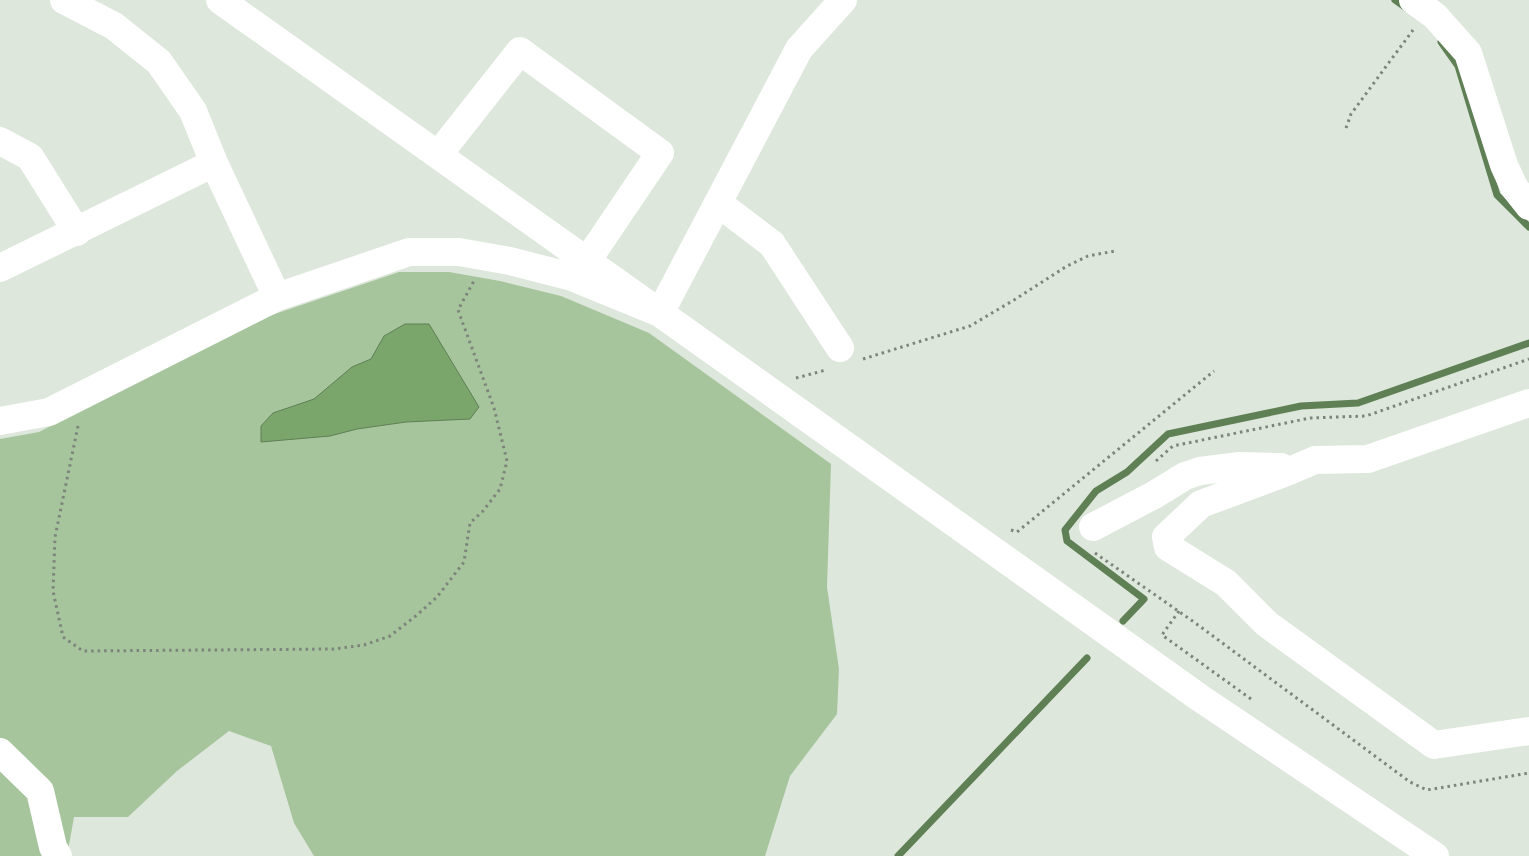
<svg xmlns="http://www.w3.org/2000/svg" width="1529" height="856" viewBox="0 0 1529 856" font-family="Bitter,serif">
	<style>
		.green { fill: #a7c59d }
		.water { fill: #7aa66c; stroke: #5f7f55 }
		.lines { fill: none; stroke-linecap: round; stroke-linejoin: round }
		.stream { stroke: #5f7f55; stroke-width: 7 }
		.path { stroke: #7d847b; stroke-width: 3; stroke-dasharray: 2.5 4; stroke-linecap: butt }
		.minor { stroke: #fff; stroke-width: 28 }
	</style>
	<rect width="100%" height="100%" fill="#dde7db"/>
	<path class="green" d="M399 272H449L500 281 561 296 649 333 831 464 827 587 839 669 837 714 790 776 765 856H314L294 823 271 746 229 731 177 771 128 817H74L67 856H0V439L39 432 266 317Z"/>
	<path class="water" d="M405 324H429L479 407 470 419 406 422 357 429 330 436 261 442V426L273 413 314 399 352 367 371 359 384 336Z"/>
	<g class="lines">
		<path class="stream" d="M1395 0 1406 8
			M1441 42 1458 66 1497 195 1529 227
			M1123 621 1144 599 1067 541 1065 530 1096 491 1127 472 1168 434 1301 406 1358 403 1529 343
			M898 856 1087 658"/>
		<path class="path" d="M1346 128 1351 114 1413 30
			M863 359 970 326 1014 300 1067 266 1088 256 1115 251
			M796 378 826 370
			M78 426 55 537 53 591 63 637 83 651 334 649 364 645 390 636 417 615 437 597 464 562 470 523 483 511 500 489 507 461 494 408 458 310 475 279
			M1156 461 1173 446 1310 418 1366 416 1529 359
			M1011 530 1017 532 1214 371
			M1095 553 1194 622 1410 782 1427 790 1529 773
			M1179 611 1162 635 1251 699"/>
		<path class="minor" d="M64 0 114 26 159 62 193 111 214 163 277 297
			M220 0 660 313 799 49 843 0
			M1413 0 1435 16 1468 53 1504 165 1514 187 1529 206
			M0 141 30 157 77 232
			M438 155 520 51 660 153 587 261
			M718 203 772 244 840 348
			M0 268 214 163
			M1529 403 1368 459 1315 460 1287 472 1201 504 1166 537 1168 547 1226 583 1267 624 1434 745 1529 731
			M0 421 49 412 277 297 409 252H459L510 261 572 277 660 313 1200 698 1435 856
			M1093 527 1154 495 1185 476 1200 471 1239 466 1281 467 1284 470
			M0 752 40 791 53 847 58 856"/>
	</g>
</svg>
